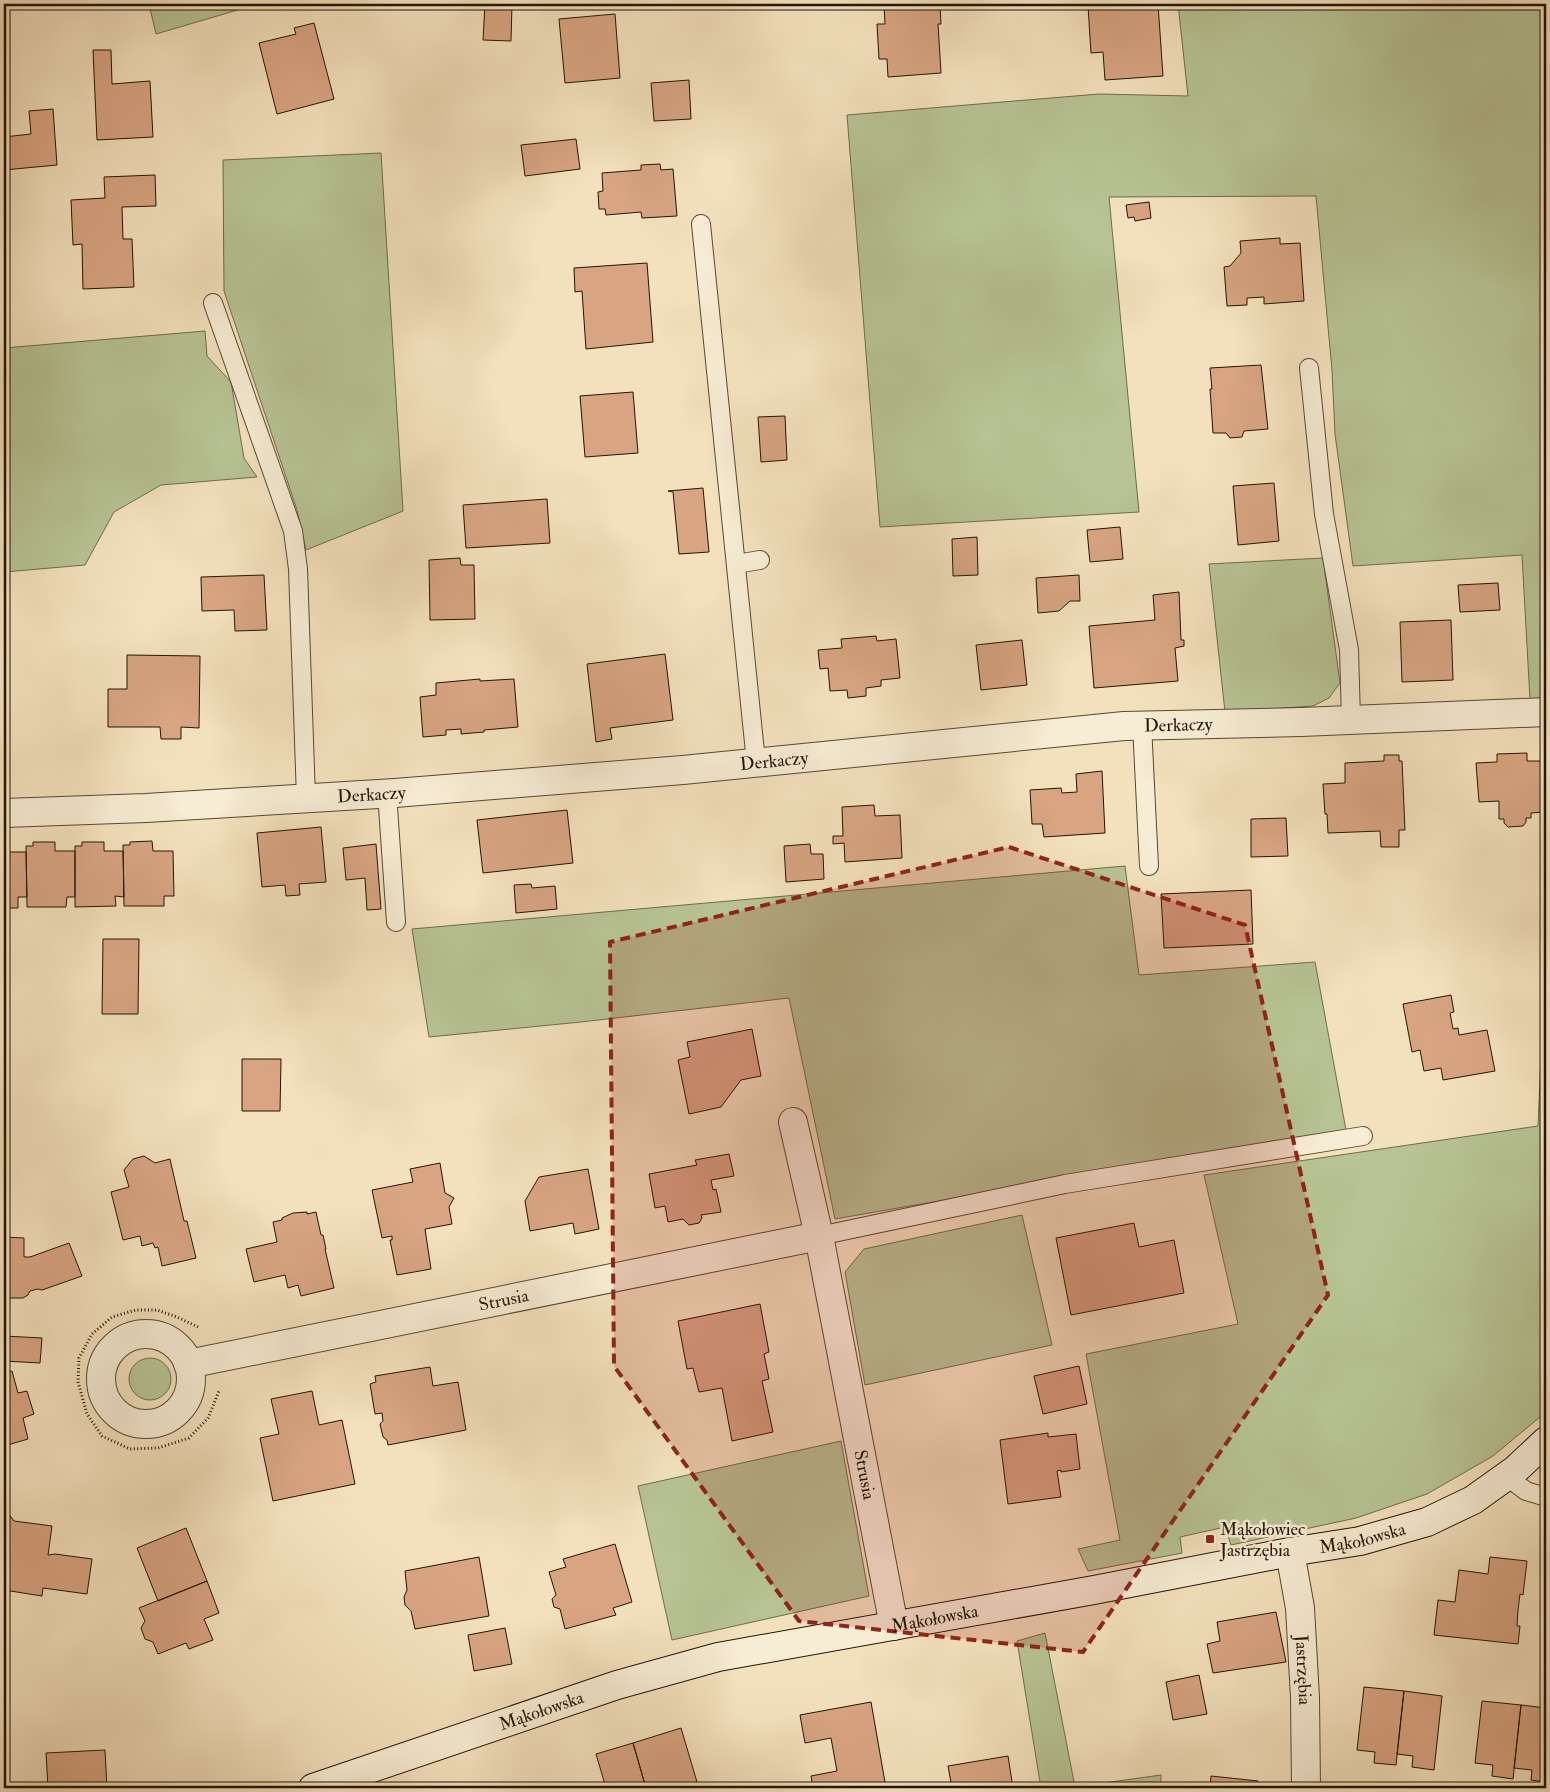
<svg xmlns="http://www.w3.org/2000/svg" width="1550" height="1792" viewBox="0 0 1550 1792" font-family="'IM FELL Double Pica',serif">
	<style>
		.green { fill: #b7c394; stroke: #6d6c4c }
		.building { fill: #d8a482; stroke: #231404 }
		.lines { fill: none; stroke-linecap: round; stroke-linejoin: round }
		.lane-casing { stroke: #574732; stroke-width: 20 }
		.street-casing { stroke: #574732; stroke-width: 30 }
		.secondary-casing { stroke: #231404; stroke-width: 30 }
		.path { stroke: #231404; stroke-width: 3; stroke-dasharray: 1 2.5; stroke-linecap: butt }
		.lane { stroke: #f7ecd4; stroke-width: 18 }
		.street { stroke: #f7ecd4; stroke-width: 28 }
		.secondary { stroke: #f7ecd4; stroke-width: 28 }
		.marked { fill: #8f2418; fill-opacity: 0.2; stroke: #8f2418; stroke-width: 4; stroke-dasharray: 10 6; stroke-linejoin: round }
		.poi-dot { fill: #8f2418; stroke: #f7ecd4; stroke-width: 2 }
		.labels { text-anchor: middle; stroke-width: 5; stroke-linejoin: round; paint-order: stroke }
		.street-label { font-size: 18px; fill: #231404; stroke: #f7ecd4 }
		.poi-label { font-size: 18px; fill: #231404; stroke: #f7ecd4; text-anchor: start }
	</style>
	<rect width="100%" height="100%" fill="#f3e1bd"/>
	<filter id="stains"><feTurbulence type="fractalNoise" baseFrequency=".004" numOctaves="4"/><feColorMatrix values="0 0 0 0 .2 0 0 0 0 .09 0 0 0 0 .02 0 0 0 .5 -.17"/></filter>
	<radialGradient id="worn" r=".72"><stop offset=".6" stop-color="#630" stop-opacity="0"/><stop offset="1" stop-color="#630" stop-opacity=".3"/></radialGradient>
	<path class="green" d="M149 4H258L156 34Z
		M1178 4H1541L1546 34V699L1530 700 1522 555 1353 566 1335 434 1332 370 1316 196 1109 197 1139 512 880 527 847 115 1099 94 1188 96Z
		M381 153 403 511 306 550 297 510 224 291 223 160Z
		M205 331 207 356 231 382 244 458 257 477 161 485 114 512 85 565 4 572V348Z
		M1323 558 1340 683 1329 698 1313 706 1225 712 1209 564Z
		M1125 866 1139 975 1315 962 1346 1130 835 1219 789 998 581 1022 429 1037 412 929Z
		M1546 938V1412L1493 1456 1427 1494 1356 1518 1231 1545 1225 1527 1180 1537 1182 1553 1088 1571 1078 1549 1120 1540 1086 1354 1238 1324 1204 1175 1538 1126Z
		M1022 1215 1052 1345 865 1385 845 1272 864 1249Z
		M129 1379a21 21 0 1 1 42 0a21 21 0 1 1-42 0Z
		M841 1441 869 1596 672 1640 638 1486Z
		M1045 1633 1075 1787 1161 1775V1788H1041L1017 1641Z"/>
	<path class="building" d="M485 4H512L511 41 483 40Z
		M884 4H940L941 24H938L941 73 888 77 887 59H879L877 24H885Z
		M1100 4H1158L1163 76 1105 80 1103 52 1091 53 1088 6H1100Z
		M615 14 620 78 565 83 559 19Z
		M314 23 334 99 277 114 259 43 296 34 294 28Z
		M93 50H111L112 84 150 81 153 137 97 140Z
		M689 80 691 119 654 121 651 83Z
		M53 109 57 165 4 170V137L31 134 29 111Z
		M576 139 580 169 525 176 521 145Z
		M660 164 661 170 673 169 677 216 642 218 641 212 606 215 605 209H599L598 192 603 191 602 173 641 170V165Z
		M155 175 156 206 122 207 123 239H132L134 287 83 289 82 244 73 245 71 200 105 198 104 177Z
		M1149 202 1151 218 1135 221 1134 217 1128 218 1126 205Z
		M1280 238V244L1300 243 1304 301 1264 304V297L1247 298V305L1227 306 1224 267 1230 266 1241 253 1240 241Z
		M647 263 653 342 586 349 582 291 575 292 574 268Z
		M1261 365 1268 429 1244 431 1242 437 1230 438 1226 433H1213L1210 389H1212L1210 368Z
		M633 392 638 453 585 457 580 396Z
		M785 416 787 460 761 462 758 417Z
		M1274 483 1279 541 1238 545 1233 486Z
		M703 488 709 552 679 554 673 492 668 491Z
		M547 499 550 543 466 548 463 505Z
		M1120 527 1123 559 1090 562 1087 530Z
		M977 537 978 575 953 576 952 539Z
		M460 558 461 565H474L475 619 430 620 429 560Z
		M264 575 267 630 235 631 234 610 202 611 201 577Z
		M1079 575 1080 601H1070L1059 611 1038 613 1036 578Z
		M1498 583 1500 610 1460 612 1458 585Z
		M1179 592 1181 640H1184V646L1175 648 1178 681 1094 688 1089 626 1155 620 1153 595Z
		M1451 620 1453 680 1402 682 1400 622Z
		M876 636 877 641 896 639 900 678 881 680V686L866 688V696L848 698 847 690 830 691 828 668 820 669 818 650 842 648 841 639Z
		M1022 640 1027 685 981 690 976 645Z
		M665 654 673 720 610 728 612 739 596 742 587 664Z
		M127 655 200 656 199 728 181 727V739H161L160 727H108V689H127Z
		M480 679V681L514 679 518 727 484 730V732L461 734V729L446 730V735L423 737 420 697 436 695V683Z
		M1527 753V761H1546V812L1531 813V818H1526V822L1523 826 1508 827 1504 823V819H1499V801L1479 802 1476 763 1497 762V754Z
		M1384 755H1399V761H1402L1405 830H1399V847H1381L1380 831 1328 833 1327 814H1325L1323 784 1345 783V763L1384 761Z
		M1102 771 1105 833 1044 837 1042 824H1032L1030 790 1061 788 1062 793 1077 792 1076 774Z
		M874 805 875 816 900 815 902 858 845 862 844 843 833 844V836H843L842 807Z
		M567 810 573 863 483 873 477 820Z
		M1286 818 1288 856 1251 857V819Z
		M321 827 326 882 299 884 300 895 286 896 285 885 262 887 257 833Z
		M152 841 153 851H173L174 896H164V906H124L123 845H130V842Z
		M33 842H55V851H75V897H67L66 907H27L26 846H33Z
		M82 842H104V851H123L124 897 115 896 116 906 75 907V846H82Z
		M4 843H7V852H26L27 897H18V908H4Z
		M376 844 381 909 367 910 365 878 346 880 343 848Z
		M810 844 811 854H823L824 879 786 882 784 846Z
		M531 884 532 888 555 886 557 909 516 913 514 885Z
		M1251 890 1253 944 1164 948 1161 894Z
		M103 939H139L138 1014H102Z
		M1451 995 1454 1012 1450 1013 1453 1029 1458 1028 1459 1035 1487 1030 1495 1071 1443 1080 1441 1068 1424 1071 1420 1050 1412 1052 1403 1004Z
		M752 1029 761 1076 741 1080 721 1107 689 1114 678 1060 690 1057 687 1042Z
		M242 1059H281L280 1111H242Z
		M729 1154 734 1176 711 1180 713 1190 716 1189 721 1212 701 1215 702 1218 699 1223 689 1225 683 1219 668 1222 665 1206 655 1208 649 1174 697 1165 695 1160Z
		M144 1156 155 1163 170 1159 184 1221H187L196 1258 162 1266 158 1247 155 1248 153 1243 142 1246 140 1236 123 1240 111 1192 129 1187 124 1170 133 1159Z
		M440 1163 445 1193 454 1198 449 1207 452 1224 425 1229 431 1269 397 1275 390 1240H392V1236L382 1238 372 1190 413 1182 410 1169Z
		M588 1169 599 1229 575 1234 573 1223 530 1231 525 1201 539 1177Z
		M307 1212V1214L316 1212 321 1235H323L326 1249H325L334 1288 301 1296 298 1285 288 1288 285 1275 254 1282 246 1249 277 1242 273 1222 282 1220V1218L293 1213Z
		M1134 1223 1139 1247 1174 1240 1184 1293 1071 1315 1056 1238Z
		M4 1237 24 1238V1257H30L69 1243 82 1276 42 1290 38 1289 30 1291 28 1295 23 1298H4Z
		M760 1304 769 1352 764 1354 769 1379 762 1381 773 1432 732 1441 722 1388 699 1392 693 1368 687 1369 678 1321Z
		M4 1336 42 1338 40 1363 4 1361Z
		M1079 1366 1087 1404 1043 1414 1034 1376Z
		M430 1367 433 1386 458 1382 466 1430 388 1445 387 1440 383 1437 380 1424 383 1421 382 1413 375 1414 370 1384 376 1382 375 1376Z
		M12 1371 18 1393 27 1391 34 1414 23 1418 28 1439 4 1446V1373Z
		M312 1391 319 1425 342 1420 355 1484 273 1501 260 1438 279 1434 271 1399Z
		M1048 1433V1437L1076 1434 1080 1469 1061 1472V1470L1057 1471 1061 1497 1008 1504 1000 1440Z
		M8 1513 14 1521 52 1526 48 1555 55 1554 92 1559 87 1594 43 1588 42 1596 4 1590V1516Z
		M186 1528 207 1581 158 1601 137 1548Z
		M615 1544 632 1602 613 1608 616 1615 565 1629 560 1609 554 1607 552 1599 556 1595 549 1572 566 1567 563 1559Z
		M479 1557 489 1616 415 1629 411 1611 405 1605 404 1597 407 1590 405 1571Z
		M1490 1557 1527 1561 1523 1595 1520 1594 1518 1610 1517 1626H1520L1518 1644 1434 1635 1438 1600 1455 1602 1459 1570 1488 1574Z
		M207 1581 219 1613 204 1619 213 1640 189 1649 186 1643 158 1654 153 1642 145 1639 141 1628 145 1621 139 1608Z
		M1276 1612 1286 1662 1213 1673 1207 1644 1220 1641 1217 1622Z
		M505 1628 512 1664 474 1671 468 1635Z
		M1199 1675 1207 1714 1173 1720 1166 1682Z
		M1364 1687 1404 1691 1396 1765 1374 1763 1375 1752 1357 1750Z
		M1404 1691 1442 1696 1434 1770 1412 1767 1413 1756 1397 1754Z
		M1482 1701 1521 1705 1513 1779 1492 1776 1493 1765 1475 1763Z
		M871 1702 886 1788H813L811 1776 837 1771 831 1738 805 1743 800 1715Z
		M1521 1705 1546 1708V1782L1531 1780 1532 1770 1514 1768Z
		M681 1728 697 1782 677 1788H646L633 1743Z
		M633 1743 646 1788H606L596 1754Z
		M105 1750 107 1788H48L46 1753Z
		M1008 1756 1013 1788H952L948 1766Z
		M1211 1776 1258 1781 1257 1788H1210Z"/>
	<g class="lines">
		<defs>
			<path id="lane" d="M701 224 756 762
				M213 303 293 531 298 569 306 798
				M1309 368 1324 514 1349 650 1351 719
				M736 564 760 560
				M1142 725 1149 866
				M387 793 396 922
				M819 1236 1065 1184 1363 1136
				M1506 1476 1526 1491 1546 1497"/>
			<g id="street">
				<path id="s1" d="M4 813 146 808 395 793 683 770 1124 726 1301 722 1546 712"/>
				<path id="s2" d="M793 1122 819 1236 894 1626"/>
				<circle cx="146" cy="1379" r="45"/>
				<path id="s3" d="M188 1364 819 1236"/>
				<path id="s4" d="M1290 1552 1300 1608 1305 1698 1306 1788"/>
			</g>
			<g id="secondary">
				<path id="s5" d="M313 1788 617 1685 718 1657 1094 1590 1290 1552 1360 1541 1427 1522 1473 1500 1515 1470 1546 1441"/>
			</g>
		</defs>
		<use href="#lane" class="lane-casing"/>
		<use href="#street" class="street-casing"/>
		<use href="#secondary" class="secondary-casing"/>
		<path class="path" d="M198 1327 177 1317 157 1310H136L112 1317 92 1334 79 1358 78 1382 87 1414 102 1436 130 1449 158 1448 189 1438 208 1418 219 1391"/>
		<use href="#lane" class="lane"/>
		<use href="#street" class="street"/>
		<use href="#secondary" class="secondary"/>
	</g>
	<path class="marked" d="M1009 847 1245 925 1328 1295 1083 1652 799 1621 614 1366 610 942Z"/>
	<rect class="poi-dot" x="1205" y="1534" width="10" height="10" rx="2.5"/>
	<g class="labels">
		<g class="street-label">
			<text dy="6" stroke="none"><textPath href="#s1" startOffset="1178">Derkaczy</textPath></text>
			<text dy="6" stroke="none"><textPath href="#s1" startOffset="772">Derkaczy</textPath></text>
			<text dy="6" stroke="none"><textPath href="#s1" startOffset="368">Derkaczy</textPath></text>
			<text dy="6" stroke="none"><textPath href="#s3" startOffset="322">Strusia</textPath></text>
			<text dy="6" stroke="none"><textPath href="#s2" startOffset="360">Strusia</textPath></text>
			<text dy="6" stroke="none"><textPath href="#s5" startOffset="1081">Mąkołowska</textPath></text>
			<text dy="6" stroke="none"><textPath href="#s5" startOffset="646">Mąkołowska</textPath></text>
			<text dy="6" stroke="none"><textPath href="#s4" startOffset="119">Jastrzębia</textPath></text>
			<text dy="6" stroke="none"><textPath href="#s5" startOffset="241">Mąkołowska</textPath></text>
		</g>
		<g class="poi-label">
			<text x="1220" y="1535">Mąkołowiec<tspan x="1220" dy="21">Jastrzębia</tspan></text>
		</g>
	</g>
	<rect width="1550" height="1792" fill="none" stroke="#f3e1bd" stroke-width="20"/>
	<rect x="5" y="5" width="1540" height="1782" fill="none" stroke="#231404" stroke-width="2.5"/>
	<rect x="10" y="10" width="1530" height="1772" fill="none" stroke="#231404"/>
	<rect width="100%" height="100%" filter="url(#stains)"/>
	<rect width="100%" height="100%" fill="url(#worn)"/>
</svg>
